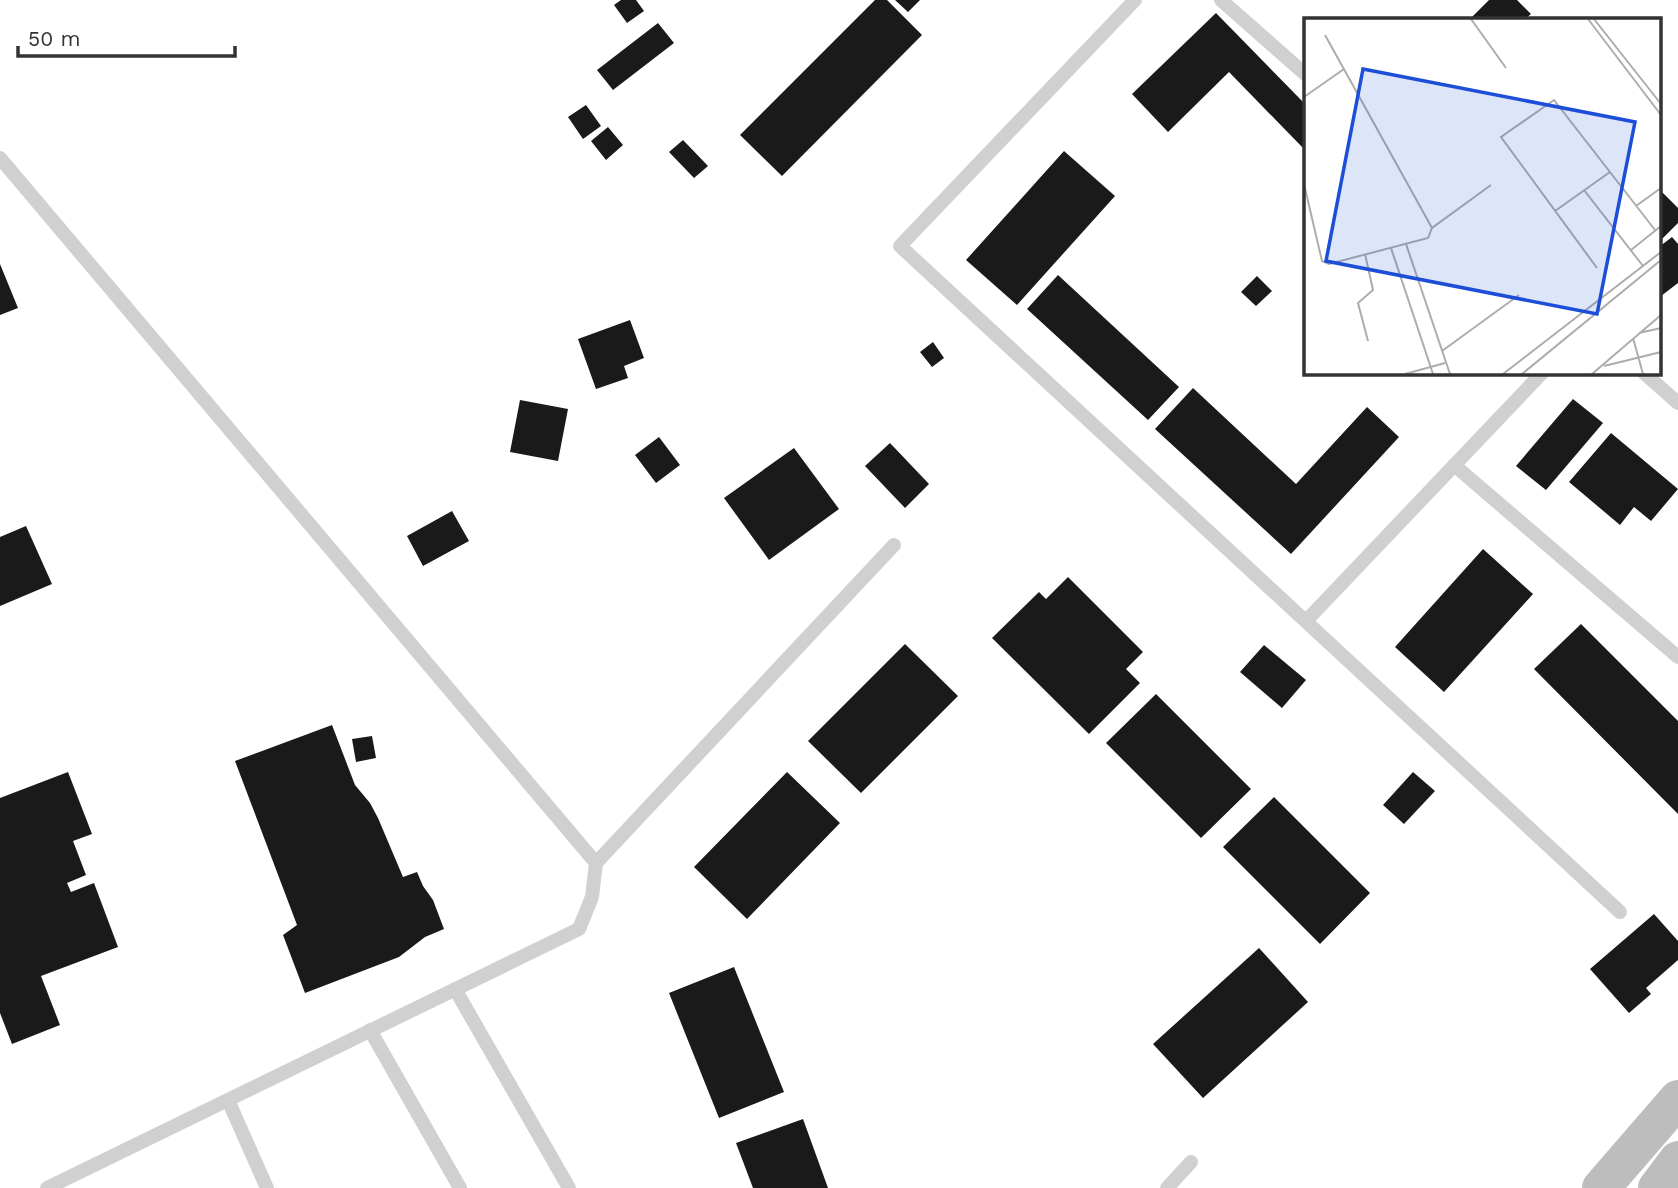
<svg xmlns="http://www.w3.org/2000/svg" width="1678" height="1188" viewBox="0 0 1678 1188" font-family="'Work Sans',sans-serif">
	<style>
		.building { fill: #1a1a1a }
		.lines { fill: none; stroke-linecap: round; stroke-linejoin: round }
		.lane { stroke: #d0d0d0; stroke-width: 14 }
		.secondary { stroke: #bdbdbd; stroke-width: 38 }
		.inset-road { fill: none; stroke: #adadad; stroke-width: 2 }
		.view { fill: #1d4ed8; fill-opacity: 0.15; stroke: #1d4ed8; stroke-width: 3.5 }
		.inset-edge { fill: none; stroke: #333; stroke-width: 3.5 }
	</style>
	<rect width="100%" height="100%" fill="#fff"/>
	<path class="building" d="M621 0H636L644 11 627 23 614 5Z
		M875 0H887L922 35 782 176 740 135Z
		M895 0H920L908 12Z
		M1489 0H1517L1531 14 1525 19H1470Z
		M1216 13 1305 104V150L1229 72 1168 132 1132 94Z
		M658 23 674 43 613 90 597 70Z
		M586 105 601 126 583 139 568 117Z
		M608 127 623 145 606 160 591 141Z
		M683 140 708 166 694 178 669 152Z
		M1064 151 1115 196 1017 305 966 260Z
		M1661 191 1678 208V223L1659 242Z
		M1672 237 1678 244V283L1661 296 1659 293V247Z
		M0 264 18 308 0 315Z
		M1058 275 1179 387 1148 420 1027 309Z
		M1257 276 1272 291 1256 306 1241 292Z
		M630 320 644 358 624 366 628 378 596 389 578 339Z
		M933 342 944 358 932 367 920 352Z
		M1193 388 1296 484 1367 407 1399 437 1291 554 1155 429Z
		M1573 399 1603 423 1546 490 1516 466Z
		M520 400 568 409 558 461 510 452Z
		M1611 433 1678 489 1651 521 1634 507 1620 525 1569 482Z
		M659 437 680 465 656 483 635 455Z
		M890 443 929 484 905 508 865 466Z
		M794 448 839 509 769 560 724 498Z
		M452 511 469 541 423 566 407 536Z
		M26 526 52 584 0 606V537Z
		M1483 549 1533 594 1444 692 1395 647Z
		M1068 577 1143 652 1126 669 1140 683 1089 734 992 638 1039 592 1046 599Z
		M1581 624 1678 721V814L1534 669Z
		M905 644 958 696 861 793 808 741Z
		M1264 645 1306 680 1282 708 1240 672Z
		M1156 694 1251 789 1201 838 1106 743Z
		M332 725 355 785 370 803 378 818 403 877 417 872 423 886 433 900 444 929 425 937 399 957 305 993 283 935 297 925 235 761Z
		M372 736 376 758 356 762 352 739Z
		M68 772 92 834 73 841 86 875 67 883 71 892 94 883 118 947 41 976 60 1025 12 1044 0 1013V798Z
		M787 772 840 823 747 919 694 867Z
		M1413 772 1435 791 1404 824 1383 805Z
		M1274 797 1370 893 1320 944 1223 847Z
		M1654 914 1678 941V960L1646 988 1651 994 1629 1013 1590 969Z
		M1259 948 1308 1002 1203 1098 1153 1044Z
		M734 967 784 1092 719 1118 669 993Z
		M803 1119 828 1188H753L736 1143Z"/>
	<g class="lines">
		<path class="lane" d="M1135 0 900 246 1620 912
			M1221 0 1305 74
			M0 158 596 863
			M1644 373 1678 403
			M1454 465 1678 657
			M1307 620 1542 373
			M455 989 569 1188
			M370 1030 460 1188
			M228 1100 267 1188
			M47 1188 579 929 592 897 596 863 894 545
			M1167 1188 1191 1162"/>
		<path class="secondary" d="M1601 1188 1678 1099
			M1657 1188 1678 1160"/>
	</g>
	<g transform="translate(1304 18)">
		<rect width="357" height="357" fill="#fff"/>
		<path class="inset-road" d="M167 1 202 50M284 1 357 97M290 1 357 86M21 17 128 210M0 79 40 51M0 166 18 243 25 246 124 220 128 210 187 167M280 172 339 248M332 188 357 170M251 193 306 154M102 226 146 356M87 230 129 356M327 232 357 208M61 236 69 272 54 285 64 323M293 250 197 119 250 82 351 212M335 315 357 310M329 320 339 356M138 333 215 277M300 348 357 334M101 356 141 345M199 356 357 234M218 356 357 242M288 356 357 297"/>
		<path class="view" d="M59 51 331 104 293 296 22 243Z"/>
		<rect width="357" height="357" class="inset-edge"/>
	</g>
	<path d="M18 46v10h217v-10" fill="none" stroke="#333333" stroke-width="3.5"/>
	<text x="28" y="46" font-size="21" fill="#333333" stroke="#ffffff" stroke-width="5" paint-order="stroke">50 m</text>
</svg>
